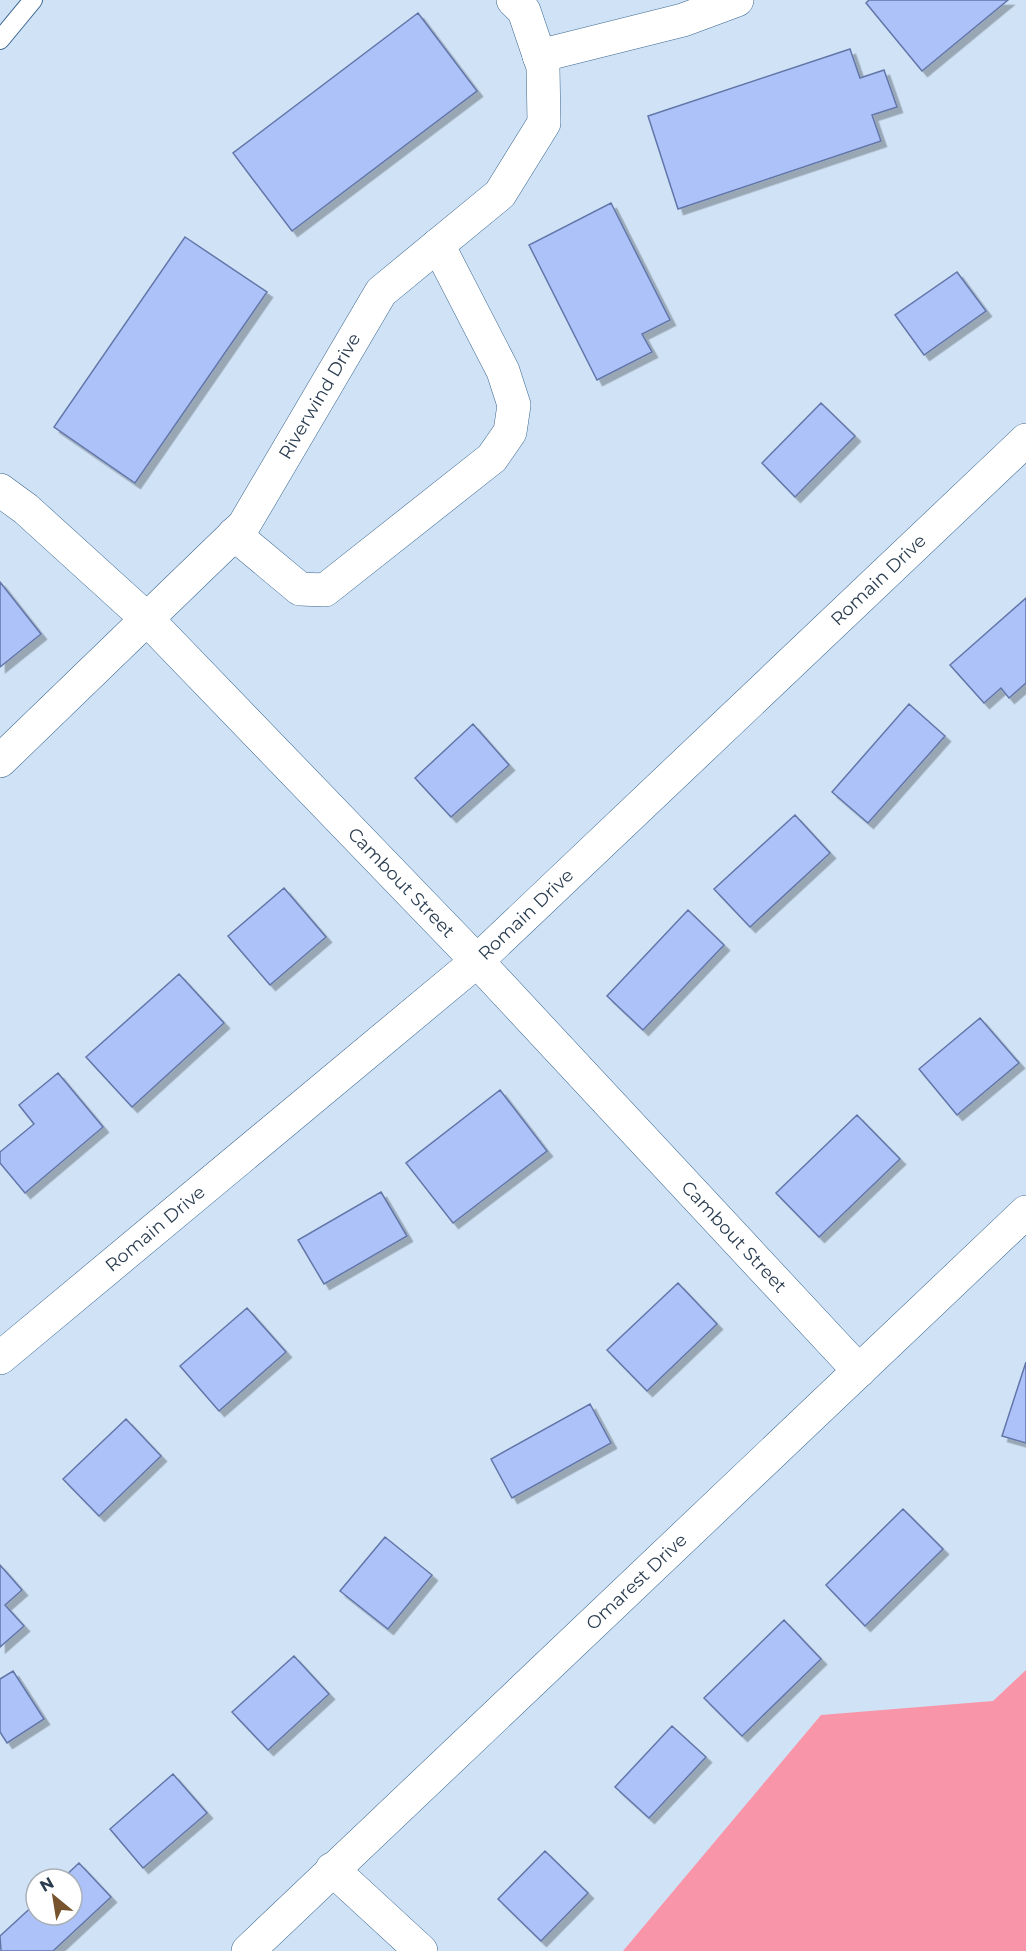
<svg xmlns="http://www.w3.org/2000/svg" width="1026" height="1951" viewBox="0 0 1026 1951" font-family="Montserrat,sans-serif">
	<style>
		.green { fill: #f895a8 }
		.building { fill: #acc2f9; stroke: #6376a8; stroke-width: 1.5; filter: url(#shadow) }
		.lines { fill: none; stroke-linecap: round; stroke-linejoin: round }
		.service-casing { stroke: #3a668f; stroke-width: 20 }
		.minor-casing { stroke: #3a668f; stroke-width: 34 }
		.service { stroke: #fff; stroke-width: 18 }
		.minor { stroke: #fff; stroke-width: 33 }
		.labels { text-anchor: middle; stroke-width: 5; stroke-linejoin: round; paint-order: stroke }
		.street-label { font-size: 18px; fill: #2a3d50; stroke: #fff }
	</style>
	<defs>
		<filter id="shadow"><feDropShadow dx="5.5" dy="5.5" stdDeviation="0" flood-color="#0004"/></filter>
	</defs>
	<rect width="100%" height="100%" fill="#d0e3f6"/>
	<path class="green" d="M1026 1670V1951H623L821 1715 993 1701Z"/>
	<path class="building" d="M869 0H1008L922 71 866 3Z
		M418 13 477 91 292 231 233 153Z
		M850 49 860 78 884 70 897 107 872 115 881 141 678 209 648 116Z
		M611 203 670 320 642 334 652 352 597 380 529 245Z
		M185 237 267 292 135 483 54 427Z
		M957 272 986 311 924 355 895 315Z
		M821 403 855 436 795 497 762 463Z
		M0 582 41 634 0 667Z
		M1026 598V683L1009 698 1001 688 984 703 950 665Z
		M909 704 945 736 868 823 832 792Z
		M473 724 509 765 451 817 415 778Z
		M795 815 830 853 750 927 714 889Z
		M284 888 326 937 270 985 228 936Z
		M688 910 724 945 643 1030 607 996Z
		M179 974 224 1023 132 1107 86 1057Z
		M980 1018 1019 1063 957 1115 919 1069Z
		M58 1073 103 1127 25 1193 0 1163V1152L34 1124 19 1105Z
		M500 1090 547 1151 453 1223 406 1163Z
		M857 1115 900 1159 819 1237 776 1193Z
		M381 1192 407 1236 324 1284 298 1240Z
		M678 1283 717 1324 647 1391 607 1350Z
		M247 1308 286 1352 219 1411 180 1366Z
		M1026 1362V1443L1002 1436Z
		M590 1404 611 1443 512 1498 491 1459Z
		M126 1419 161 1456 99 1516 63 1479Z
		M903 1509 943 1549 865 1626 826 1585Z
		M385 1537 432 1575 388 1629 340 1591Z
		M0 1565 22 1590 5 1605 24 1626 0 1647Z
		M784 1620 821 1659 742 1736 704 1698Z
		M294 1656 329 1694 268 1750 232 1712Z
		M13 1671 44 1719 7 1743 0 1732V1679Z
		M672 1726 706 1757 649 1818 615 1787Z
		M173 1774 207 1813 143 1868 110 1829Z
		M545 1851 588 1893 541 1941 498 1899Z
		M79 1863 111 1897 53 1951H1L0 1936 36 1903V1915H72V1879H62Z"/>
	<g class="lines">
		<defs>
			<path id="service" d="M0 40 33 0"/>
			<g id="minor">
				<path d="M539 56 683 20 737 0"/>
				<path id="s1" d="M0 490 26 509 146 618 477 961 859 1371"/>
				<path d="M234 534 300 589 325 590 492 458 510 432 514 405 503 371 438 245"/>
				<path id="s2" d="M0 761 244 525 381 292 500 194 544 123 543 67 524 11 513 0"/>
				<path id="s3" d="M0 1358 477 961 1026 440"/>
				<path d="M332 1869 421 1951"/>
				<path id="s4" d="M248 1951 1026 1212"/>
			</g>
		</defs>
		<use href="#service" class="service-casing"/>
		<use href="#minor" class="minor-casing"/>
		<use href="#service" class="service"/>
		<use href="#minor" class="minor"/>
	</g>
	<g class="labels">
		<g class="street-label">
			<text dy="6" stroke="none"><textPath href="#s2" startOffset="489">Riverwind Drive</textPath></text>
			<text dy="6" stroke="none"><textPath href="#s3" startOffset="1174">Romain Drive</textPath></text>
			<text dy="6" stroke="none"><textPath href="#s1" startOffset="562">Cambout Street</textPath></text>
			<text dy="6" stroke="none"><textPath href="#s3" startOffset="688">Romain Drive</textPath></text>
			<text dy="6" stroke="none"><textPath href="#s3" startOffset="202">Romain Drive</textPath></text>
			<text dy="6" stroke="none"><textPath href="#s1" startOffset="1048">Cambout Street</textPath></text>
			<text dy="6" stroke="none"><textPath href="#s4" startOffset="536">Omarest Drive</textPath></text>
		</g>
	</g>
	<g transform="translate(54 1897) rotate(330)"><circle r="28" fill="#ffffff" stroke="#aab1b9" stroke-width="1.5"/>
	<path d="M0-4.5L10 22L0 15L-10 22Z" fill="#77542d"/>
	<text y="-9" font-size="16" font-weight="bold" text-anchor="middle" fill="#2a3d50">N</text>
	</g>
</svg>
